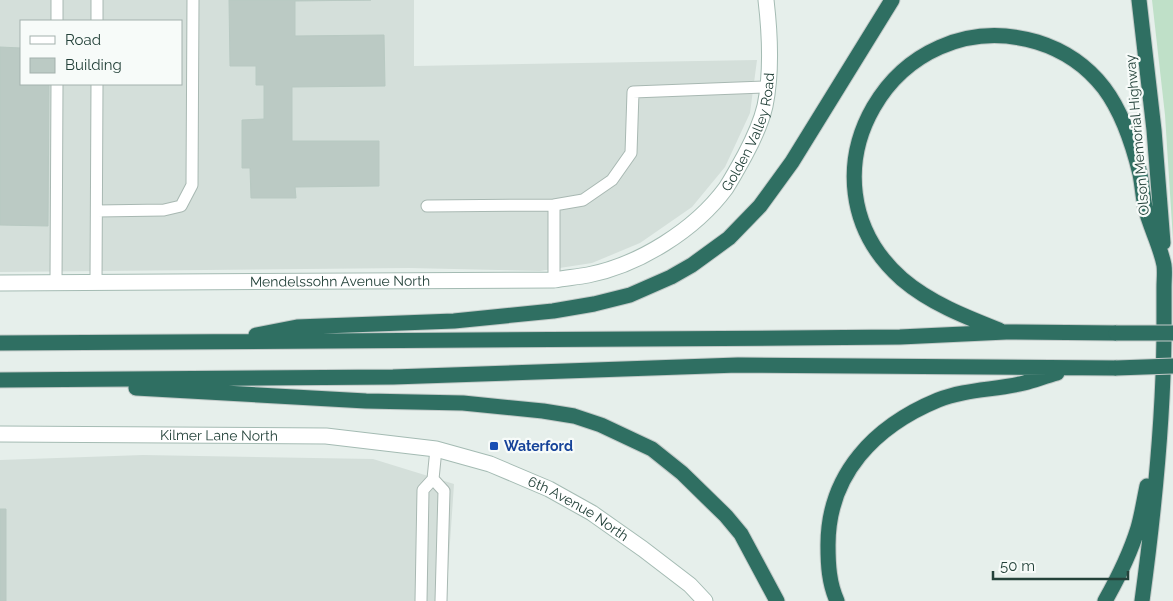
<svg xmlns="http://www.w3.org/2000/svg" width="1173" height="601" viewBox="0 0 1173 601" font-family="Raleway,sans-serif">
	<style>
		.built { fill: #d4dfda; fill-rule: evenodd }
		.green { fill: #bfe0c8 }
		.building { fill: #bbcac4; stroke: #b8c9c2 }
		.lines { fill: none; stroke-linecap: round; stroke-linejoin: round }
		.lane-casing { stroke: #a8b8b2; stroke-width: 13 }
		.secondary-casing { stroke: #a4bbb3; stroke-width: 17 }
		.highway-casing { stroke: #c2cac8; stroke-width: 17 }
		.lane { stroke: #fff; stroke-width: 11 }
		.secondary { stroke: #fff; stroke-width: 15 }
		.highway { stroke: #2f6f62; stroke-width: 15 }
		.highway-bridge-casing { stroke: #c2cac8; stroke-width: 17; stroke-linecap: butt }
		.highway-bridge { stroke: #2f6f62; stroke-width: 15 }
		.transit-dot { fill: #1a4fb4; stroke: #f7fbf9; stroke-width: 2 }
		.labels { text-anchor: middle; stroke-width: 4.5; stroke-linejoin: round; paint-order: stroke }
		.street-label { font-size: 14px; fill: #24423a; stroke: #f7fbf9 }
		.transit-label { font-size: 14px; font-weight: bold; fill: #164399; stroke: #f7fbf9; text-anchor: start }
	</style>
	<rect width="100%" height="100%" fill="#e6efeb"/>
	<path class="built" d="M0 0H414V66L757 60 750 113 725 167 692 207 640 243 592 263 540 271 409 268 0 272ZM21 21H181V84H21Z
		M143 455 373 459 454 484 446 601H0V460Z"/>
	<path class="green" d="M1152 0H1173V240L1165 115Z"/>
	<path class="building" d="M229 0H371L295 1V36L384 35 385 86 292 87V141H379V186L295 187 296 198H251L250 168H242V120L264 119V85H256V66H230Z
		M0 47 21 48V84H49L48 226 0 225Z
		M0 509H6V601H0Z"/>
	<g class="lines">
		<defs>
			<path id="lane" d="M57 21V0
				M97 21V0
				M554 205 583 200 612 180 631 153 633 92 767 87
				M427 206 554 205V280
				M97 211 164 210 181 206 192 185 193 0
				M56 283 57 84
				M96 283 97 84
				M433 479 444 491 441 601
				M421 601 423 490 433 479 436 449"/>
			<g id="secondary">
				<path id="s1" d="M0 283 554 280C565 278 577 277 588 275 639 265 695 230 726 188 733 177 739 166 745 155 753 140 761 123 765 106 772 72 770 34 766 0"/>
				<path id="s2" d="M0 434 326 436 436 449 490 464 549 489 592 513 643 549 690 585 705 601"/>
			</g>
			<path id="highway" d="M1139 0 1154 130 1163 243
				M999 330C966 317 930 303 902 279 789 179 894 0 1037 42 1063 50 1087 66 1104 88 1122 112 1133 145 1140 174 1142 185 1143 196 1145 207 1150 227 1160 245 1164 265 1165 272 1164 280 1164 287 1164 304 1164 320 1164 337 1163 425 1154 513 1142 601
				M256 335 297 327 454 321 553 311 594 304 630 295 671 277 692 265 729 238 760 206 792 162 892 0
				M0 343 788 338 900 337 1006 332 1116 333
				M0 380 393 377 738 365 1116 368
				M136 388 366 401 463 403 543 411 574 416 601 425 652 449 682 473 726 516 741 534 777 601
				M837 601C829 583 828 565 828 545 828 474 875 426 938 400 965 389 996 390 1024 383 1035 380 1046 376 1057 373
				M1105 601C1118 578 1130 554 1138 528 1142 514 1144 500 1147 486"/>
		</defs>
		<use href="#lane" class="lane-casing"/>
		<use href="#secondary" class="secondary-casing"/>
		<use href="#highway" class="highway-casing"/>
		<use href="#lane" class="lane"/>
		<use href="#secondary" class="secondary"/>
		<use href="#highway" class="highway"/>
		<defs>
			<path id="highway-bridge" d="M1116 333H1173
				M1116 368 1173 366"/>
		</defs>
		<use href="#highway-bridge" class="highway-bridge-casing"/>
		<use href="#highway-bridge" class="highway-bridge"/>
	</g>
	<rect class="transit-dot" x="489" y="441" width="10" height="10" rx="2.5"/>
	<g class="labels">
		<g class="street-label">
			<text dy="5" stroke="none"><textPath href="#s1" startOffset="816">Golden Valley Road</textPath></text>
			<text transform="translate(1137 135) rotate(-95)" y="5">Olson Memorial Highway</text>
			<text dy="5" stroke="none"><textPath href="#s1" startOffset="340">Mendelssohn Avenue North</textPath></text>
			<text dy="5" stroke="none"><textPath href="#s2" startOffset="219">Kilmer Lane North</textPath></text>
			<text dy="5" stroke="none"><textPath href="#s2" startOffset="592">6th Avenue North</textPath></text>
		</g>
		<g class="transit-label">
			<text x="504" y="451">Waterford</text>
		</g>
	</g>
	<rect x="20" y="20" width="162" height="65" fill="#f7fbf9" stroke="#a3b1ad"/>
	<rect x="30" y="36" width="25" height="8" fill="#ffffff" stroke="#a3b1ad"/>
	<text x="65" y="45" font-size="15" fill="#24423a">Road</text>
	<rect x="30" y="58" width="25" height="15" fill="#bbcac4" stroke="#a3b1ad"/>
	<text x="65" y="70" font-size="15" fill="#24423a">Building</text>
	<path d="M993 571v8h135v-8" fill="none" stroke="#24423a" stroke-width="2.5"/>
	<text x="1000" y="571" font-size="15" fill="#24423a" stroke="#f7fbf9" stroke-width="4" paint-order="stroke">50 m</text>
</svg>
